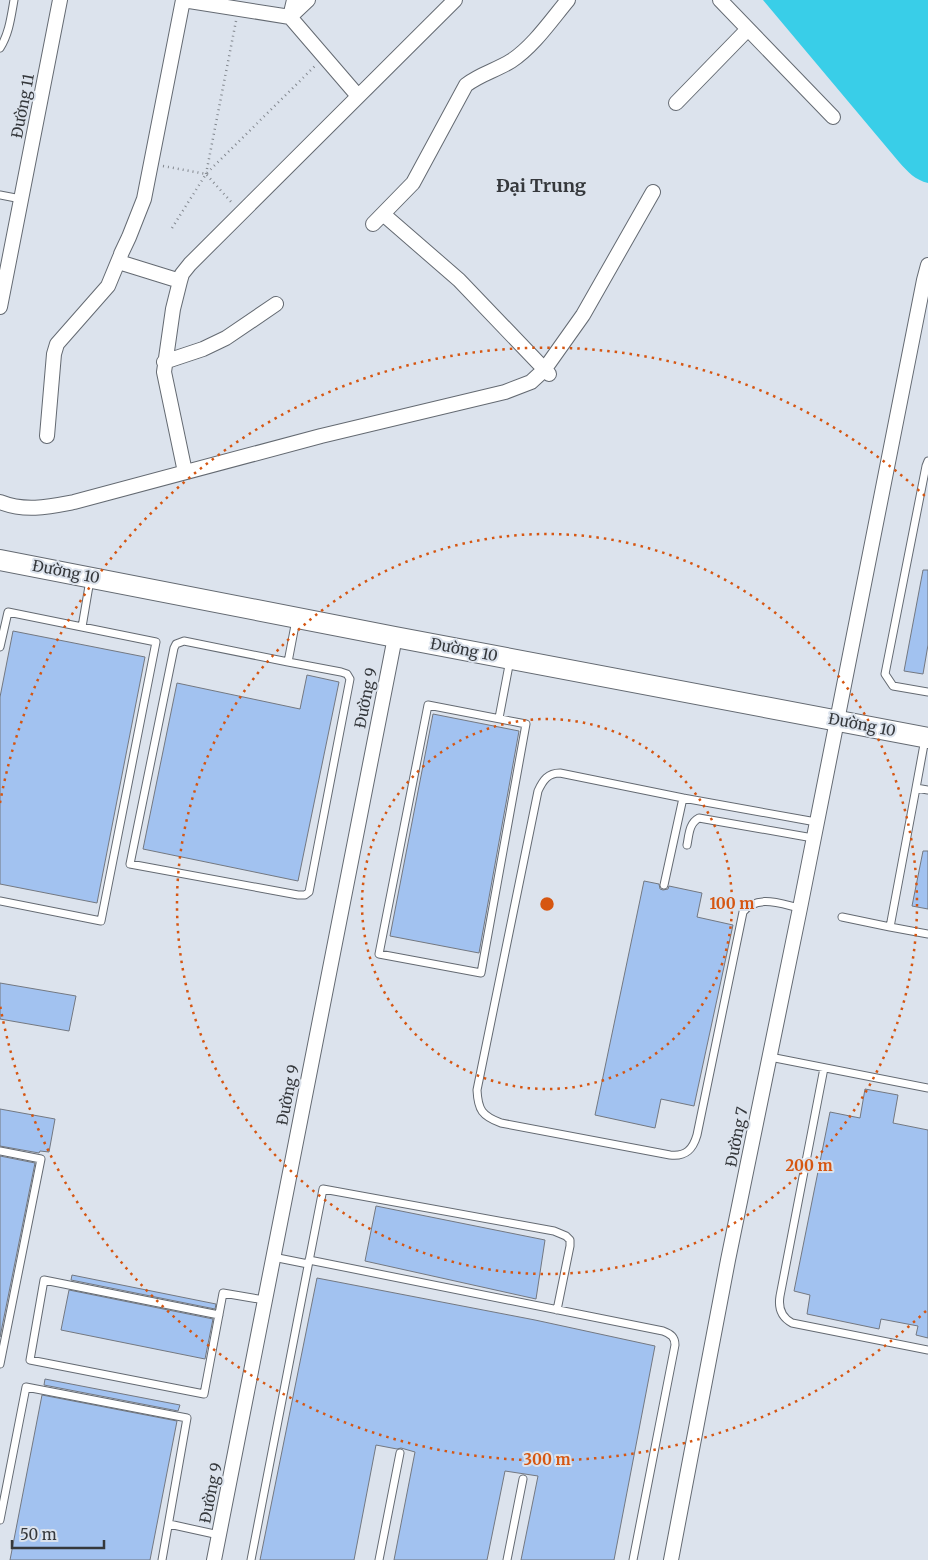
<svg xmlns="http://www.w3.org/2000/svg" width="928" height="1560" viewBox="0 0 928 1560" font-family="Merriweather,serif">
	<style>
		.water { fill: #39cee8 }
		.building { fill: #a2c2f0; stroke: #737881 }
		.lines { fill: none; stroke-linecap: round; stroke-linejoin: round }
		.lane-casing { stroke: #646a72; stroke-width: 9 }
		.street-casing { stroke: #646a72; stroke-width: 16 }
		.secondary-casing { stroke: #646a72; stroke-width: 22 }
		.path { stroke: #83888f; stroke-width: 2.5; stroke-dasharray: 1 4; stroke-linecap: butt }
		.lane { stroke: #fff; stroke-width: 7 }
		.street { stroke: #fff; stroke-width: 14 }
		.secondary { stroke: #fff; stroke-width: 20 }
		.ring { fill: none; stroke: #d65611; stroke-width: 2.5; stroke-dasharray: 2.5 5 }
		.labels { text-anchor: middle; stroke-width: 4; stroke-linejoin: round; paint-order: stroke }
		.street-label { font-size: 15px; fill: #35383c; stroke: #dce3ed }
		.quarter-label { font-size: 18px; font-weight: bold; fill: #35383c; stroke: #dce3ed }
		.centre { fill: #d65611; stroke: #dce3ed; stroke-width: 2.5 }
		.ring-label { font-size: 15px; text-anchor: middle; font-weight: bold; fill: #d65611; stroke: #dce3ed; stroke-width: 4; stroke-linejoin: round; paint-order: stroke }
	</style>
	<rect width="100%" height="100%" fill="#dce3ed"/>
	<path class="water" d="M763 0H928V183C915 180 908 172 899 162Z"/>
	<path class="building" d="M923 570H928V645L923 674 904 671Z
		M13 631 145 657 97 903 0 884V697Z
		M307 675 339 682 298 881 143 849 177 683 300 709Z
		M433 714 519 731 479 953 390 936Z
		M923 851H928V909L912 906Z
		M644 881 659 884 660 889 663 890 668 889 669 886 702 893 697 917 733 925 694 1106 661 1099 655 1128 595 1115Z
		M0 983 76 996 69 1031 0 1019Z
		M865 1089 898 1095 893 1123 928 1130V1338L916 1335 918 1326 881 1319 879 1329 807 1314 810 1295 794 1291 830 1112 860 1118Z
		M0 1109 55 1119 49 1152 40 1151 39 1153 0 1146Z
		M0 1156 35 1163 0 1337Z
		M376 1206 545 1240 536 1299 365 1261Z
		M72 1275 216 1304 215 1309 71 1280Z
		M317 1278 535 1320 655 1346 614 1560H521L538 1476 505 1471 487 1560H394L415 1452 401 1448 397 1449 376 1445 354 1560H260Z
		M69 1290 213 1319 205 1359 61 1330Z
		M45 1379 180 1405 178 1411 44 1385Z
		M42 1395 177 1421 150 1560H10Z"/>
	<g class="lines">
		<defs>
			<path id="lane" d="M0 48C9 34 11 17 14 0
				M0 195 21 199
				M928 461 926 466 885 674 893 686 928 692
				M82 627 90 580
				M0 647 8 612 156 642 101 921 0 901
				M288 662 184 641 176 644 174 648 130 864 298 895H305L309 892 350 679 347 674 341 672 288 662 296 620
				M428 705 526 724 481 973 379 954Z
				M499 718 510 660
				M916 788 925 739
				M683 798 816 822
				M687 845C689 835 689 823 699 818L813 838
				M664 885 683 798 560 773C548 773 543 780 538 791L477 1090C478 1110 482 1116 501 1123L670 1155C686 1157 693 1149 697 1135L743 912C757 894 781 904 800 908
				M842 917 890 927 916 788 928 790
				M890 927 928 934
				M770 1057 928 1088
				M824 1068 780 1296C778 1308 781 1317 792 1323L928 1350
				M0 1151 41 1159 0 1364
				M273 1257 308 1264
				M309 1260 663 1331C671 1334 675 1337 675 1345L633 1560
				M219 1315 44 1280 30 1360 204 1394 223 1293 264 1300
				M0 1520 26 1387 187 1418 162 1560
				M169 1524 219 1535
				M251 1560 323 1189 554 1231 566 1236 570 1240V1246L557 1310
				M379 1560 400 1453
				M507 1560 523 1479"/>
			<path id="street" d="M294 0 290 17 358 96
				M720 0 833 117
				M676 103 748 29
				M383 214 459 280 549 374
				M373 224 413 183 466 85C480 74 497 70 511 61 533 47 552 19 568 0
				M180 281 122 263 120 260 121 254 129 237 144 199 183 0 290 17 308 0
				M0 307 60 0
				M164 362 203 349 226 338 276 304
				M47 436 54 354 57 344 108 286 120 257
				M185 472 164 372 173 309 180 281 182 274 190 264 455 0
				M0 502C25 512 48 507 74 502L321 436 505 392 531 382 544 370 583 315 653 192
				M214 1560 395 637
				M671 1560 728 1260 800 908 924 280 928 265"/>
			<path id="secondary" d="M0 560 395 637 928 738"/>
		</defs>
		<use href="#lane" class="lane-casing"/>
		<use href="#street" class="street-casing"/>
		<use href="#secondary" class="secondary-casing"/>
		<path class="path" d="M163 166 206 174
			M207 173 315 66
			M206 174 236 21
			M172 228 206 174 233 204"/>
		<use href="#lane" class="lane"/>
		<use href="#street" class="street"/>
		<use href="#secondary" class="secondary"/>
	</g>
	<g class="ring">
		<circle cx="547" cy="904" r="185"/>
		<circle cx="547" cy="904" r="370"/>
		<path d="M926 1311A556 556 0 0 1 0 1005M0 803A556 556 0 0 1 926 497"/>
	</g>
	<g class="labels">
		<g class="street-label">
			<text transform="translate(23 106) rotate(-79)" y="5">Đường 11</text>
			<text transform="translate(66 572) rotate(11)" y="5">Đường 10</text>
			<text transform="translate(464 650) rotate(11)" y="5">Đường 10</text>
			<text transform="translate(366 698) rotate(-79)" y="5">Đường 9</text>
			<text transform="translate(862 725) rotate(11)" y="5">Đường 10</text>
			<text transform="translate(288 1095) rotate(-79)" y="5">Đường 9</text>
			<text transform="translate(737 1137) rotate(-79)" y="5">Đường 7</text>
			<text transform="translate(211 1493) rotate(-79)" y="5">Đường 9</text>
		</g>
		<g class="quarter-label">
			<text x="541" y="192">Đại Trung</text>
		</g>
	</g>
	<circle cx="547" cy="904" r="8" class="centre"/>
	<g class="ring-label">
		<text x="732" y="909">100 m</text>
		<text x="809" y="1171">200 m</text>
		<text x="547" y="1465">300 m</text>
	</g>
	<path d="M12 1540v8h92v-8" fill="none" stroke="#35383c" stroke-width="2.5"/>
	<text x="20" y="1540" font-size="15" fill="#35383c" stroke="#dce3ed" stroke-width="4" paint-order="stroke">50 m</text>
</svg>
